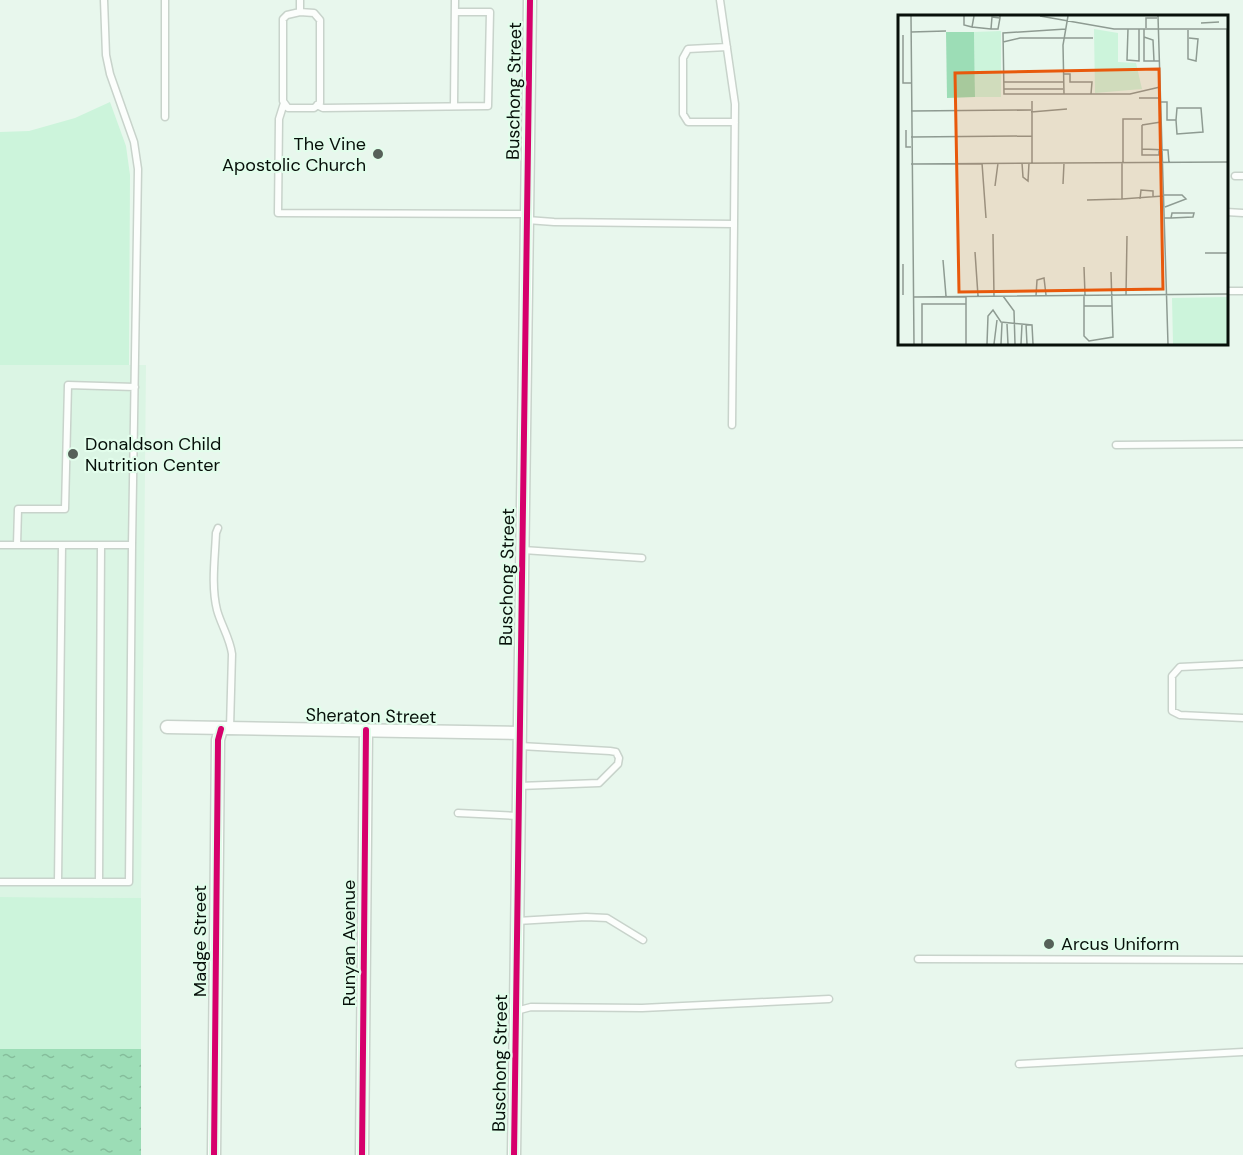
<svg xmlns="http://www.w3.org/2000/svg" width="1243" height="1155" viewBox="0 0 1243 1155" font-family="'DM Sans',sans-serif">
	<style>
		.built { fill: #dbf5e4 }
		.green { fill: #ccf4db }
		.water { fill: url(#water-ripples) }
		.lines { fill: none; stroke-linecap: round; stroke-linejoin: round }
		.lane-casing { stroke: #c8d3cb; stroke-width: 9 }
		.street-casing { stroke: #c8d3cb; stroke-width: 15 }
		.lane { stroke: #fcfefc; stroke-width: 6 }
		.street { stroke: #fcfefc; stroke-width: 12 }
		.cycleway-casing { stroke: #e2fdeb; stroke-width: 10 }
		.cycleway { stroke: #d6006c; stroke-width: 6 }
		.poi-dot { fill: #566159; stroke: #e2fdeb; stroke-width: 2 }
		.labels { text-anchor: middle; stroke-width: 4.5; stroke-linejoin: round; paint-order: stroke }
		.street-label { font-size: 18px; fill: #07100a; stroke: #e2fdeb }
		.poi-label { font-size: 18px; fill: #07100a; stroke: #e2fdeb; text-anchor: start }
		.inset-road { fill: none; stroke: #8e9b92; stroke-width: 1.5 }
		.view { fill: #e8590c; fill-opacity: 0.15; stroke: #e8590c; stroke-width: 3 }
		.inset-edge { fill: none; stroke: #07100a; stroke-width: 3 }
	</style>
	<defs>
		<pattern id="water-ripples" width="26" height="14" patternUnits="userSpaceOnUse" patternTransform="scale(1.5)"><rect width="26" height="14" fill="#9cddb6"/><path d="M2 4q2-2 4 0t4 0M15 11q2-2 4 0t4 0" fill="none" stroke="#85bd9b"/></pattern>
	</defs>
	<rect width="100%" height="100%" fill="#e8f7ed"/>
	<path class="built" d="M0 365H146L141 898 0 897Z"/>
	<path class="green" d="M110 102 126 146 130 175 129 365H0V132L29 131 75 118Z
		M0 897 141 898V1049H0Z"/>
	<path class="water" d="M0 1049H141V1155H0Z"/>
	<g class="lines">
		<defs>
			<path id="lane" d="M104 0 106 55 110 74 134 142 138 169 132 545
				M300 0V12
				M300 12 314 13 320 20V103L314 108H288L283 101V19L287 15Z
				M727 47 688 49 683 58V114L688 122H735
				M284 103 279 119 278 213 527 214
				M317 105 323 108 488 106 490 12H455
				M454 105 455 0
				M165 117V0
				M1235 176H1243
				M1226 212 1243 213
				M527 220 554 222 734 224 735 104 720 0
				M1226 291H1243
				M732 425 734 224
				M1116 445 1243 444
				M218 528 216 533C215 558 211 586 217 610 221 625 230 638 232 654L230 728
				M0 545H132L129 882H0
				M17 545 18 509H65L68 385 135 387
				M523 550 642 558
				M1243 664 1180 667 1172 676V711L1180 715 1243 718
				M519 786 599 783 618 764 619 758 616 752 610 751 520 746
				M458 813 518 816
				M58 882 62 545
				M99 882 101 545
				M517 921 586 917 607 918 643 940
				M918 959 1243 960
				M516 1011 531 1007 642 1008 829 999
				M1019 1064 1243 1052"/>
			<path id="street" d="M167 727 519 733
				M214 1155 218 740 221 729
				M362 1155 366 730
				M514 1155 530 0"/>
		</defs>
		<use href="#lane" class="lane-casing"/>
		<use href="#street" class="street-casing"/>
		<use href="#lane" class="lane"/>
		<use href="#street" class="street"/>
		<defs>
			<path id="cycleway" d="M214 1155 218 740 221 729
				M362 1155 366 730
				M514 1155 530 0"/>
		</defs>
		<use href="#cycleway" class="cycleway-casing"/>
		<use href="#cycleway" class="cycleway"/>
	</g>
	<g class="poi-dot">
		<circle cx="378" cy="154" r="6"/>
		<circle cx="73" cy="454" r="6"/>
		<circle cx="1049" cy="944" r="6"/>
	</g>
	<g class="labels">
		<g class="street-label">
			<text transform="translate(514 91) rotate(-89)" y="6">Buschong Street</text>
			<text transform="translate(507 577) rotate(-89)" y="6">Buschong Street</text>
			<text transform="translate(371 716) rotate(1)" y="6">Sheraton Street</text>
			<text transform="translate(200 941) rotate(-90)" y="6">Madge Street</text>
			<text transform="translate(349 943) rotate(-90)" y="6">Runyan Avenue</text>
			<text transform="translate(500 1063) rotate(-89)" y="6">Buschong Street</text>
		</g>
		<g class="poi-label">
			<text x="366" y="150" text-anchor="end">The Vine<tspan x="366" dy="21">Apostolic Church</tspan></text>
			<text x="85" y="450">Donaldson Child<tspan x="85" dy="21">Nutrition Center</tspan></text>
			<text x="1061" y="950">Arcus Uniform</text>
		</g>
	</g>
	<g transform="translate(898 15)">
		<rect width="330" height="330" fill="#e8f7ed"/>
		<path d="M196 14 220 18V47L238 48 244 74 197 78ZM103 16V82H77L76 17Z" fill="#ccf4db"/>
		<path d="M330 282V329H275L274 283Z" fill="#ccf4db"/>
		<path d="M48 17H76L77 82 49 83Z" fill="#9cddb6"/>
		<path class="inset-road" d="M13 1 16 329M66 1V10L74 12 76 1M142 1 216 14H330M260 1 270 329M102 3 94 2 93 14H100L102 3V1M303 8 321 7M74 12 93 14M248 13V3H259M168 14 105 18 106 79H166L165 30 170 1M230 14 229 45 241 46V14M246 14V43M329 14 330 114M290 15V44L298 46 300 24 291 23M13 17 48 16M5 20V68H14M246 22 255 25 256 46M105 27 122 23H195M246 43V46H262M165 59H172V67H194L193 79M106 67H165M106 74H165M166 79H232L262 72M241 83H263M134 86V148M263 87H269V105H278L279 119 305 117 303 93H279L278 105M13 96 133 95M133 97 169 94M244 110V140H261V134M244 110 263 107M8 115V132H13M13 122 134 121M244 134 270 135 271 148M84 148 88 203M124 148 125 162 130 166 131 148M224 148V184L265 181M225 148V104H244M13 149 330 147M165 169 166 148M97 171 100 148M265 180H284L288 184 267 192M242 184 243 175 255 176V182M189 185 224 184M266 203H273L295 202 296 198H274L273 203M95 219 96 281M77 237 80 281M307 238H330M45 245 48 281M5 249V280M186 252 187 280M186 280V321L191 326 215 322 213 257M228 280 229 221M105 281 116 296 117 329M138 281 139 265 146 263 148 280M15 282 330 279M68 282V329M186 291H214M109 309 110 329M128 309 129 329M24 329V289H68M89 329 90 301 95 295 103 307 134 310 135 329M96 329 99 305M103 329 104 308M123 329 124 309"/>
		<path class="view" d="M261 54 265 274 61 277 57 58Z"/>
		<rect width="330" height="330" class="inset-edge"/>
	</g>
</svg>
